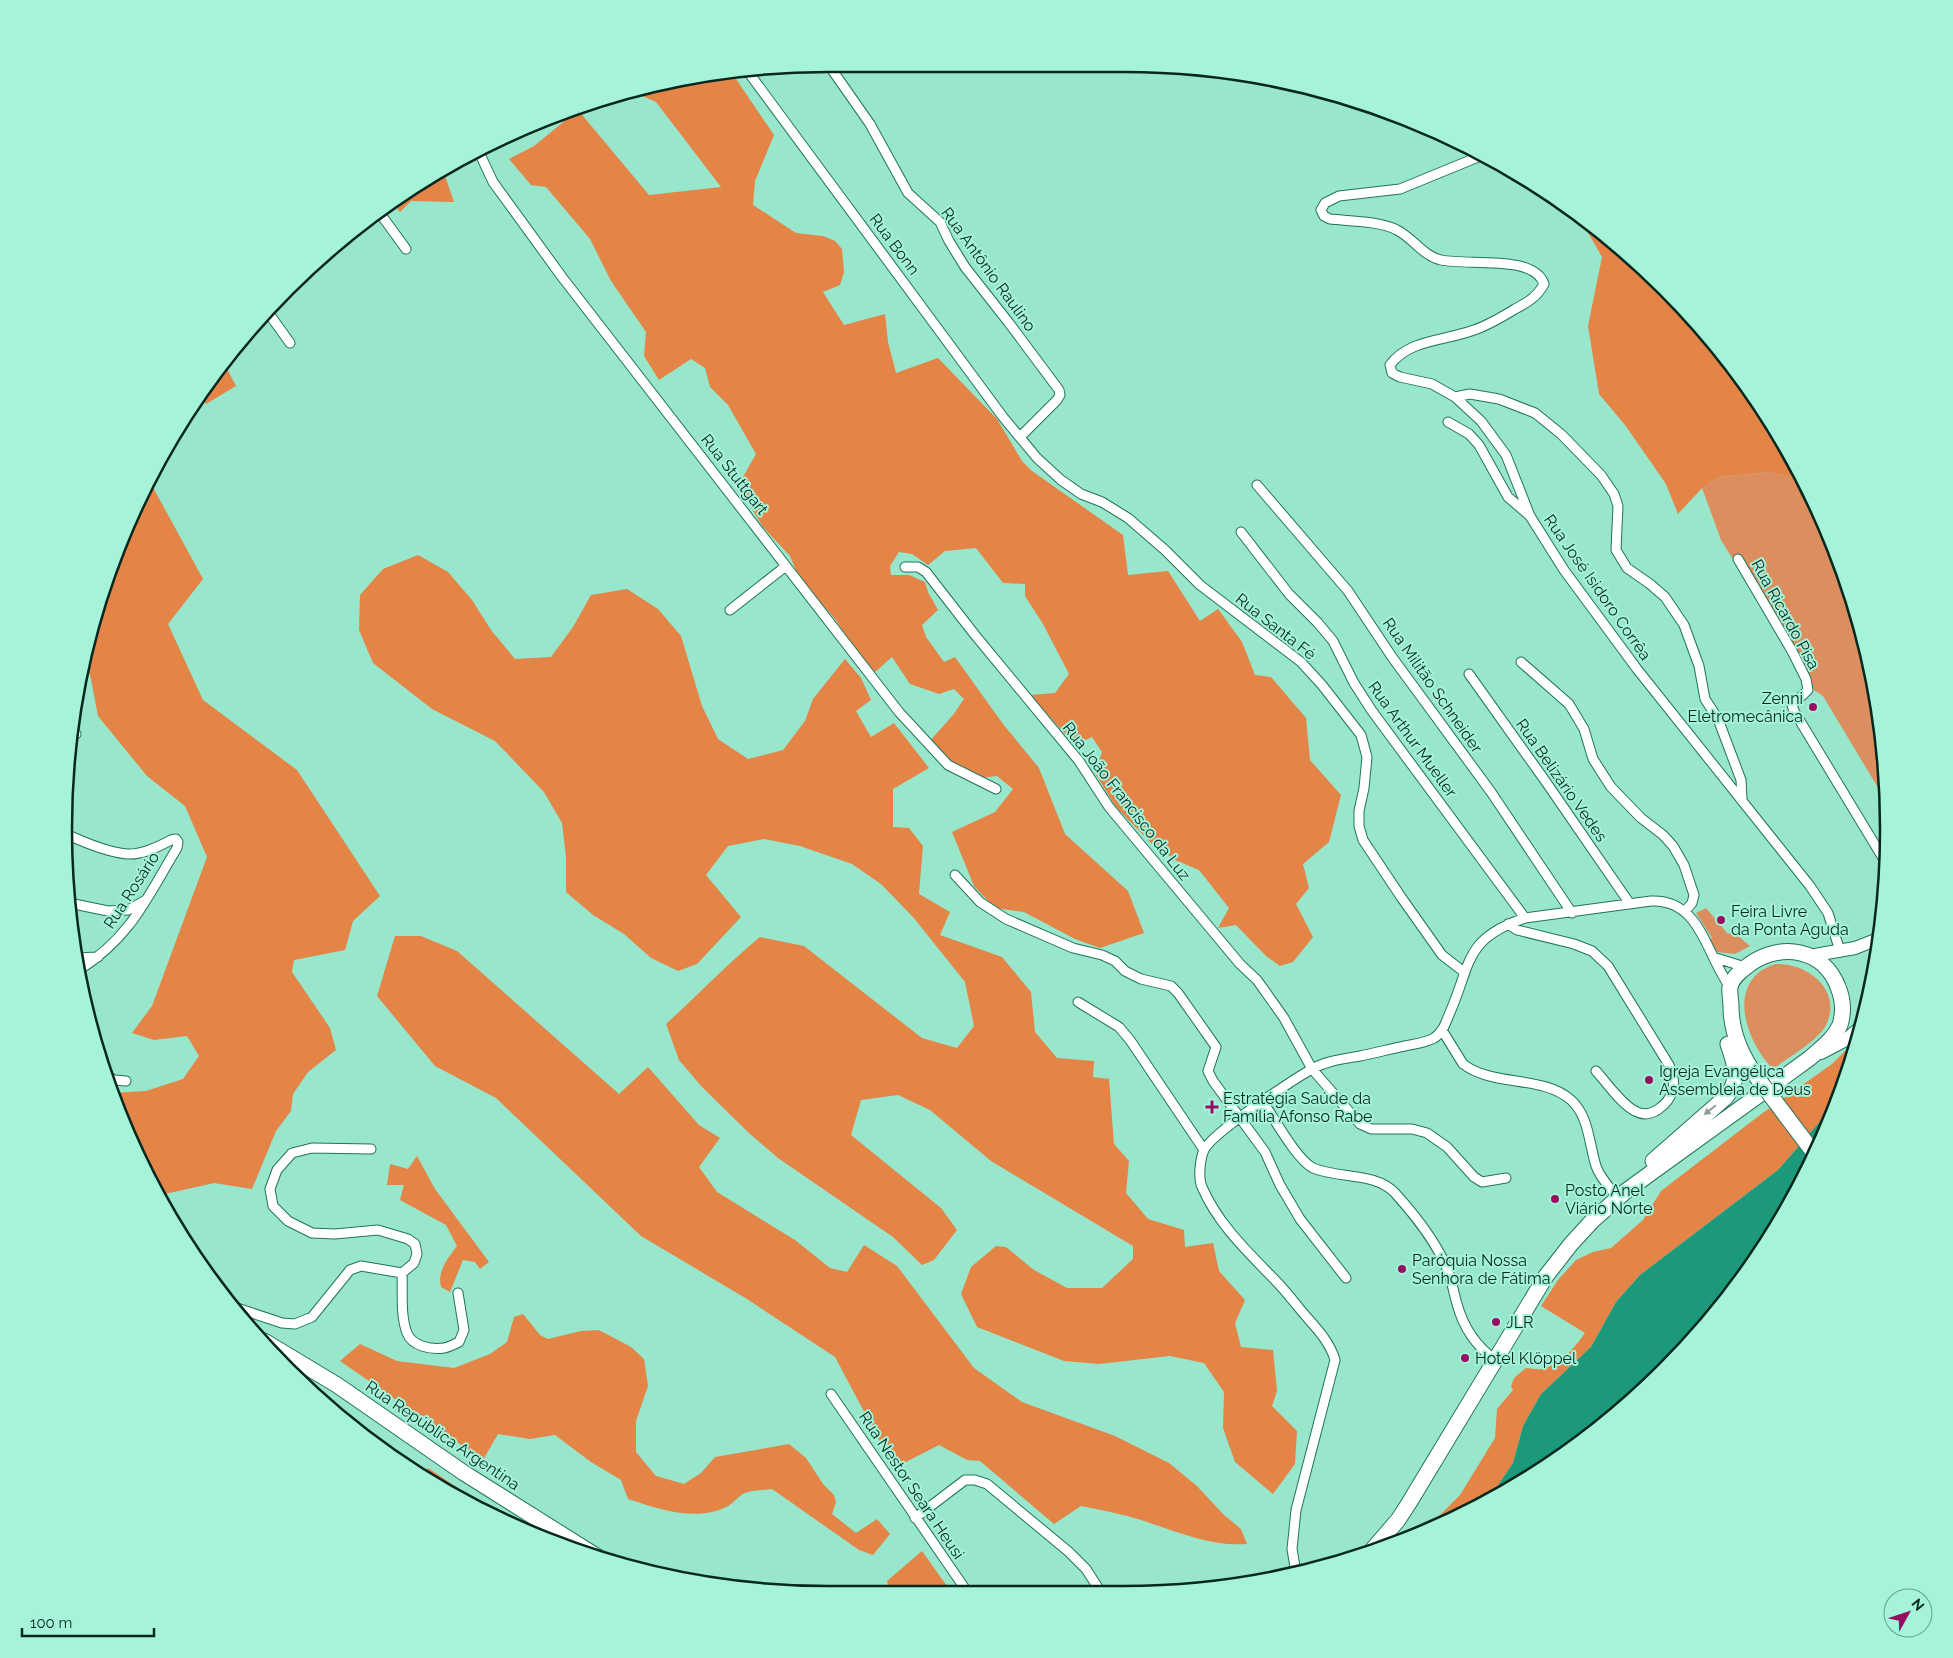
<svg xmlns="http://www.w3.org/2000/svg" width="1953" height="1658" viewBox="0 0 1953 1658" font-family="Raleway,sans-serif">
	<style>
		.green { fill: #dc8e5e }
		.forest { fill: #e48446 }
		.water { fill: #1c997a }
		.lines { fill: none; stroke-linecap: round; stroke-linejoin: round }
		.minor-casing { stroke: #22735d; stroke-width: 11 }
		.secondary-casing { stroke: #22735d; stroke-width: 14 }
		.primary-casing { stroke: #22735d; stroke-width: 17 }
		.minor { stroke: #fff; stroke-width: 9 }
		.secondary { stroke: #fff; stroke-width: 12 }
		.primary { stroke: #fff; stroke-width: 15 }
		.primary-bridge-casing { stroke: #22735d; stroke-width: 17; stroke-linecap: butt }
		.primary-bridge { stroke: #fff; stroke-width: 15 }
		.oneway { fill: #8f9e9a }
		.poi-dot { fill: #980d62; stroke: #a5f3d9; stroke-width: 2 }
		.labels { text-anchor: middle; stroke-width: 4; stroke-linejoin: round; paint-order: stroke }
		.street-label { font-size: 16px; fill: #07281f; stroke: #a5f3d9 }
		.poi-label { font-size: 16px; fill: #07281f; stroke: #a5f3d9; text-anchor: start }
		.rim { fill: none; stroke: #07281f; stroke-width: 2.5 }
	</style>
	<rect width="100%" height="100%" fill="#98e6cc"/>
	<path class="green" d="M1770 472 1801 480 1831 536 1875 680 1886 801 1823 696 1814 690 1721 540 1702 488 1718 477Z
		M1706 908 1728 934 1732 931 1750 946 1735 954 1717 952 1708 942 1712 938 1696 913Z
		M1775 964C1808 962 1843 991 1826 1025 1818 1041 1787 1058 1773 1069 1752 1048 1731 1002 1755 976 1760 970 1768 967 1775 964Z"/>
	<path class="forest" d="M730 70 774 135 755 181 753 205 796 233 823 236 835 241 842 249 844 272 840 285 823 292 844 325 885 314 888 342 896 373 938 358 997 419 1022 461 1032 471 1123 535 1128 575 1168 571 1200 621 1218 609 1242 642 1255 675 1271 677 1306 718 1310 760 1341 795 1329 842 1303 864 1309 888 1296 904 1313 937 1293 962 1280 966 1266 956 1236 925 1218 928 1229 908 1199 870 1175 860 1151 843 1116 807 1095 773 1102 752 1092 737 1075 745 1030 695 1055 693 1069 674 1043 624 1025 596V584L1003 583 976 548 945 551 928 565 912 554 899 552 890 566 891 575H909L925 582 928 592 938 610 922 625 926 637 944 662 955 657 1003 724 1039 768 1065 834 1128 891 1144 933 1100 948 1075 939 1024 912 995 908 974 886 952 832 995 812 1013 789 997 776 980 778 950 763 929 742 953 715 964 699 954 689 939 694 910 684 892 657 875 672 858 654 835 619 799 578 790 556 763 527 738 486 756 454 728 405 710 387 705 368 691 359 659 380 644 356 646 332 611 281 590 239 546 187 531 185 509 159 534 146 578 110 649 195 721 187 656 102 629 90 693 78 699 80 702 76Z
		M443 170 454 202 411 201 400 212 392 202 404 193Z
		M1579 217 1665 288 1760 404 1801 480 1770 472 1718 477 1702 488 1678 514 1666 484 1625 425 1599 394 1588 326 1602 257Z
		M224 363 236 386 206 404 200 395Z
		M149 480 203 579 168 624 203 700 297 770 380 896 353 921 345 950 294 960 292 972 330 1028 336 1050 308 1072 293 1094 291 1111 276 1131 252 1189 214 1183 165 1194 164 1200 122 1122 112 1093 146 1091 183 1079 199 1056 187 1036 154 1040 132 1033 152 1006 207 857 185 806 147 776 98 716 90 674 83 675 104 583 143 490Z
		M418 555 448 572 472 600 491 630 515 659 551 657 573 627 591 595 627 589 658 609 681 636 702 706 718 739 748 759 783 750 805 721 813 699 845 659 861 678 871 700 856 711 871 737 894 723 929 768 893 789V827L909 828 923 846 919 894 950 912 940 935 1002 957 1031 992 1035 1032 1057 1058 1094 1061 1093 1077 1109 1079 1114 1144 1129 1161 1126 1193 1148 1219 1184 1230 1185 1247 1213 1243 1219 1271 1245 1300 1235 1323 1241 1347 1273 1350 1277 1391 1272 1406 1297 1431 1295 1464 1273 1494 1235 1462 1223 1428 1224 1392 1204 1363 1170 1356 1099 1364 1064 1361 977 1327 961 1294 971 1267 996 1246 1006 1247 1034 1270 1067 1288H1102L1133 1259V1246L991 1161 930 1110 898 1095 861 1100 851 1135 941 1208 957 1230 934 1260 922 1265 893 1237 778 1158 750 1134 702 1087 679 1060 666 1024C698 995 727 964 760 937L804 946 922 1038 957 1048 974 1026 965 982 913 917 881 884 852 864 800 846 764 839 728 846 706 875 741 917 697 964 678 971 651 958 624 934 593 915 566 892V857L562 823 544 792 495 741 432 709 373 663 359 630 360 595 383 569Z
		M395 936H421L457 951 619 1094 648 1067 699 1125 720 1138 699 1167 717 1192 795 1240 830 1268 847 1272 864 1245 897 1266 974 1368 1022 1402 1115 1436 1169 1463 1197 1486 1224 1515 1241 1529 1247 1544C1211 1547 1175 1531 1141 1520 1122 1514 1101 1510 1081 1506L1054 1524 980 1461 967 1460 939 1445 894 1468 835 1357 747 1299 641 1236 496 1098 435 1066 377 996Z
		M1855 1041 1837 1102 1778 1170 1640 1275 1616 1302 1591 1347 1541 1394 1523 1426 1513 1463 1490 1497 1421 1534 1460 1495 1495 1438 1497 1409 1513 1390 1511 1386 1514 1378 1526 1368C1531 1368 1538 1370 1542 1369 1562 1364 1574 1348 1585 1333L1541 1306 1558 1280 1576 1260 1593 1252 1611 1248 1643 1220 1661 1191 1760 1115 1832 1064Z
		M417 1156 435 1189 489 1262 480 1269 475 1262 463 1260 450 1292 441 1287C437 1271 448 1258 457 1246L446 1225 400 1200 404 1185H387L390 1164 408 1169Z
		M523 1314 540 1335 548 1339 581 1331 599 1330 631 1347 644 1359 648 1386 636 1421V1452L656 1476 684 1484 701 1473 715 1457 789 1444 806 1458 823 1484 834 1495 836 1502 832 1514 856 1533 877 1519 890 1534 873 1555 859 1550 772 1489C764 1490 752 1490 745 1493 738 1496 733 1504 726 1507 695 1522 659 1509 628 1499L621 1480 591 1462 555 1435 530 1439 498 1434 483 1460 340 1361 360 1344 397 1361 454 1368 490 1354 507 1342 514 1317Z
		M288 1370 317 1388 318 1397Z
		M428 1468 500 1516 446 1492 423 1476Z
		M922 1551 952 1593H890L887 1581Z"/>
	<path class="water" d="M1837 1102 1831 1122 1760 1254 1665 1370 1549 1465 1490 1497 1513 1463 1523 1426 1541 1394 1591 1347 1616 1302 1640 1275 1778 1170Z"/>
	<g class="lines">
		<defs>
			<path id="minor" d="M828 64 870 124 908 193 940 222 949 241 965 267 1009 323 1059 390 1060 395 1057 400 1020 437
				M746 69 1003 417 1037 458 1061 480 1081 494 1102 502 1128 518 1165 550 1200 585 1301 662 1322 685 1361 735 1367 757 1364 788 1359 811V826L1363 840 1401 897 1442 955 1464 972
				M478 150 493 182 562 277 899 712 948 765 996 789
				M1483 155 1400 189 1339 196 1325 203 1321 210 1324 216 1330 219C1349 221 1380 221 1397 230 1413 238 1423 256 1441 260 1467 266 1534 254 1544 284 1537 297 1528 302 1515 309 1502 317 1489 325 1474 330 1445 341 1409 339 1390 365L1392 373 1400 377 1432 384 1455 397 1481 421 1506 455 1530 516 1564 570 1637 669 1810 886 1828 913 1840 951
				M379 212 406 249
				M267 311 290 343
				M1455 397 1470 394 1499 399 1535 413 1561 434 1601 475 1614 494 1618 506 1616 550 1627 568 1650 584 1665 597 1684 625 1699 666 1705 699 1718 719 1741 780 1742 799
				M1448 422 1469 434 1479 445 1508 497 1530 516
				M1257 485 1348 591 1392 657 1491 792 1572 913
				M1241 532 1289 594 1318 623 1333 641 1354 683 1372 711 1525 918
				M1738 559 1792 651 1806 679 1808 690 1792 705 1794 711 1886 863
				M905 567H918L926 572 975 635 1079 761 1109 807 1240 964 1257 980 1284 1018 1312 1069 1360 1124 1371 1129H1412L1427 1133 1447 1147 1474 1177 1482 1182 1506 1178
				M730 610 786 566
				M1521 662 1569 704 1584 729 1593 759 1611 787 1641 818 1663 835 1673 846 1684 865 1694 895 1692 903 1685 911
				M1469 674 1546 782 1630 904
				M70 739 76 734
				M64 833C83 842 106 852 127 854 142 855 158 847 171 840L176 839 178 842 177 848C146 899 131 937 79 970
				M955 875 980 902 1006 919 1073 948 1102 955 1115 961 1125 971 1141 979 1171 986 1178 993 1216 1047 1208 1071 1213 1081 1265 1152 1280 1185 1300 1219 1346 1278
				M74 904 108 911 128 910 146 900
				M1508 924 1517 930 1574 944 1592 951 1608 966 1669 1065C1672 1073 1675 1081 1673 1089 1669 1105 1650 1120 1635 1111 1621 1104 1607 1083 1596 1071
				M1713 957 1745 967
				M76 958 98 957
				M1078 1002 1119 1027 1130 1040 1204 1150
				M1442 1030 1463 1064C1493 1087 1543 1075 1571 1100 1589 1116 1589 1144 1596 1166 1600 1178 1610 1188 1618 1198
				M106 1075 114 1080 126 1081
				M1263 1102C1274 1118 1297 1160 1313 1168 1339 1179 1375 1172 1395 1193 1414 1214 1438 1245 1448 1271 1452 1282 1454 1294 1457 1304 1463 1326 1476 1346 1495 1360
				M402 1273C403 1291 400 1315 407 1333 412 1346 431 1350 444 1348 449 1347 455 1344 459 1342L464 1330 458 1293
				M237 1308 282 1323 295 1324 312 1317 350 1270 361 1266 402 1273 414 1263 417 1254 415 1244 408 1239 378 1230 335 1234 312 1233 288 1221 273 1206 270 1189 277 1170 292 1153 312 1148 371 1149
				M831 1394 968 1593
				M915 1518 965 1480H975L987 1484 1069 1552 1086 1569 1102 1594
				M1296 1573 1292 1549 1296 1510 1335 1360C1329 1339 1312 1324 1299 1308 1291 1298 1283 1288 1274 1279 1247 1251 1218 1224 1202 1187 1198 1178 1200 1159 1204 1150 1212 1133 1290 1082 1310 1070 1325 1061 1343 1059 1360 1056 1375 1053 1390 1049 1405 1046 1414 1044 1425 1043 1434 1038 1442 1033 1445 1025 1448 1017 1472 965 1462 939 1525 918L1651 901C1701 899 1706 955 1730 987"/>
			<path id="secondary" d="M1809 956 1855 948 1878 939
				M1821 1053 1844 1041 1860 1028"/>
			<path id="primary" d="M1653 1161 1726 1097C1741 1078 1735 1065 1728 1044
				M264 1341 337 1385 464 1473 601 1559
				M1373 1549 1398 1520 1409 1503 1546 1276 1571 1244 1593 1220 1626 1191 1810 1058C1821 1048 1834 1039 1840 1025 1844 1012 1843 999 1838 987 1824 949 1781 942 1750 964 1742 970 1732 977 1730 987 1729 992 1731 1000 1731 1006 1731 1032 1741 1055 1756 1076"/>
		</defs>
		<use href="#minor" class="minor-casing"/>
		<use href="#secondary" class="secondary-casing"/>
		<use href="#primary" class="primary-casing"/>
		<use href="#minor" class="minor"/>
		<use href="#secondary" class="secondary"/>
		<use href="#primary" class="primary"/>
		<defs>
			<path id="primary-bridge" d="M1756 1076 1814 1153"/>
		</defs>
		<use href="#primary-bridge" class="primary-bridge-casing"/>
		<use href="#primary-bridge" class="primary-bridge"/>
	</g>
	<defs><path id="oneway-solid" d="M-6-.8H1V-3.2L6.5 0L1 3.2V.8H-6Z" transform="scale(1.25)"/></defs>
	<use class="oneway" href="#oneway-solid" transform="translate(1710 1110) rotate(141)"/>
	<g class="poi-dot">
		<circle cx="1813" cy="707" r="5"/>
		<circle cx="1721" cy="920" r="5"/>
		<circle cx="1649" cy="1080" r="5"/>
		<path d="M1209.5 1099.5h5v5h5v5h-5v5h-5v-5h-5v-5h5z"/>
		<circle cx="1555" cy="1199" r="5"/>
		<circle cx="1402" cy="1269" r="5"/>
		<circle cx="1496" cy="1322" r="5"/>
		<circle cx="1465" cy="1358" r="5"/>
	</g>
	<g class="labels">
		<g class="street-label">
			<text transform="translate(895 244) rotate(53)" y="6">Rua Bonn</text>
			<text transform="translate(989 269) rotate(54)" y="6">Rua Antônio Raulino</text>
			<text transform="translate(735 474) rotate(52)" y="6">Rua Stuttgart</text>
			<text transform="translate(1598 587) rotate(55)" y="6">Rua José Isidoro Corrêa</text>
			<text transform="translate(1786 614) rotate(61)" y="6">Rua Ricardo Pisa</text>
			<text transform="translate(1276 626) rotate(38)" y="6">Rua Santa Fé</text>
			<text transform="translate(1433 685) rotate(55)" y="6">Rua Militão Schneider</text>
			<text transform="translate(1413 739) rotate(54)" y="6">Rua Arthur Mueller</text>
			<text transform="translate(1562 780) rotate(55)" y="6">Rua Belizário Vedes</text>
			<text transform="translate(1127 801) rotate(52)" y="6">Rua João Francisco da Luz</text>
			<text transform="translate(131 890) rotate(-57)" y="6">Rua Rosário</text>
			<text transform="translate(443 1435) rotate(34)" y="6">Rua República Argentina</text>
			<text transform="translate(912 1485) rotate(56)" y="6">Rua Nestor Seara Heusi</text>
		</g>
		<g class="poi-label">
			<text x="1803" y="704" text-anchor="end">Zenni<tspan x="1803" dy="18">Eletromecânica</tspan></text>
			<text x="1731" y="917">Feira Livre<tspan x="1731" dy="18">da Ponta Aguda</tspan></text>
			<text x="1659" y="1077">Igreja Evangélica<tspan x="1659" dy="18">Assembleia de Deus</tspan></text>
			<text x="1223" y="1104">Estratégia Saúde da<tspan x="1223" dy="18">Família Afonso Rabe</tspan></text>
			<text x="1565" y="1196">Posto Anel<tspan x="1565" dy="18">Viário Norte</tspan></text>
			<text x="1412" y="1266">Paróquia Nossa<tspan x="1412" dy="18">Senhora de Fátima</tspan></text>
			<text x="1506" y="1328">JLR</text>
			<text x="1475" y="1364">Hotel Klöppel</text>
		</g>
	</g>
	<path d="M0 0H1953V1658H0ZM828 72H1124A756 756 0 0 1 1880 828V830A756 756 0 0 1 1124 1586H828A756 756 0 0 1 72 830V828A756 756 0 0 1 828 72Z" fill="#a5f3d9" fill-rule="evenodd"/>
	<path class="rim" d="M828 72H1124A756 756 0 0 1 1880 828V830A756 756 0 0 1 1124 1586H828A756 756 0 0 1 72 830V828A756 756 0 0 1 828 72Z"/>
	<g transform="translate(1908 1613) rotate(50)"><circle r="24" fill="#a5f3d9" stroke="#66a28f"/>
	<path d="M0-4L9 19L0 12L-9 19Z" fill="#980d62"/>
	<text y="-8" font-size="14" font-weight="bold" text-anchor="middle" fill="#07281f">N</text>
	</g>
	<path d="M22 1628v8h132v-8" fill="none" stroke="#07281f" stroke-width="2.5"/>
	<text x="30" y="1628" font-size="15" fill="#07281f" stroke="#a5f3d9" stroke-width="4" paint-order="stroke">100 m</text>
</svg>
